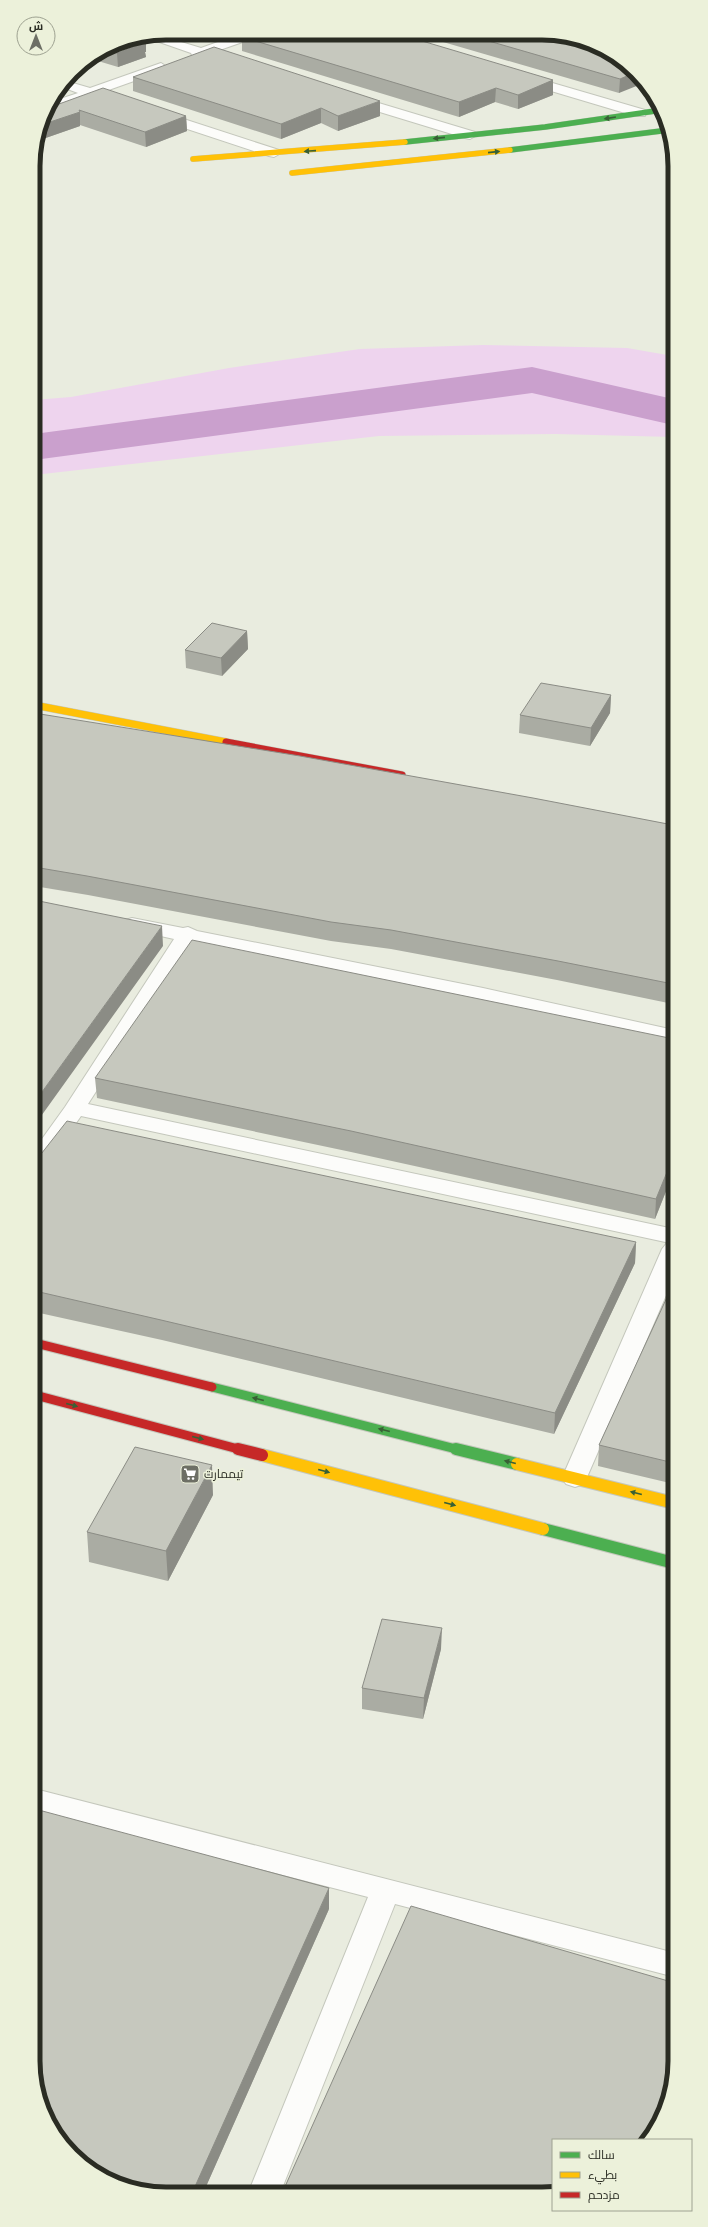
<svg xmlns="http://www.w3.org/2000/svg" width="708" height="2227" viewBox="0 0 708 2227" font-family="'Golos Text',Cairo,sans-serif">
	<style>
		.green { fill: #eed4ee }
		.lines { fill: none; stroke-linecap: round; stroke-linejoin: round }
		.river { fill: #caa0cd; fill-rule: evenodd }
		.street-casing { stroke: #c4c7bc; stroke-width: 2 }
		.fast-far2-casing { stroke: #c4c7bc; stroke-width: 6 }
		.fast-far1-casing { stroke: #c4c7bc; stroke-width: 11 }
		.fast-casing { stroke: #c4c7bc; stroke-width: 14 }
		.slow-far2-casing { stroke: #c4c7bc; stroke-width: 6 }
		.slow-far1-casing { stroke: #c4c7bc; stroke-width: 8 }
		.slow-casing { stroke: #c4c7bc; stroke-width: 14 }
		.jam-far2-casing { stroke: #c4c7bc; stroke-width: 8 }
		.jam-far1-casing { stroke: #c4c7bc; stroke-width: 11 }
		.jam-casing { stroke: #c4c7bc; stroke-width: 14 }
		.street { fill: #fcfcfa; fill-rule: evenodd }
		.fast-far2 { stroke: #4caf50; stroke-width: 5.5 }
		.fast-far1 { stroke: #4caf50; stroke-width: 9 }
		.fast { stroke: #4caf50; stroke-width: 12 }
		.slow-far2 { stroke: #ffc107; stroke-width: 5.5 }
		.slow-far1 { stroke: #ffc107; stroke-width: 7 }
		.slow { stroke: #ffc107; stroke-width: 12 }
		.jam-far2 { stroke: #c62828; stroke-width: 7 }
		.jam-far1 { stroke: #c62828; stroke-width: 9 }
		.jam { stroke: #c62828; stroke-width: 12 }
		.wall { fill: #aaaca3 }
		.shaded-wall { fill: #8b8c85 }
		.building { fill: #c6c8be; stroke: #8b8c85 }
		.oneway { fill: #386035 }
		.labels { text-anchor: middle; stroke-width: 3; stroke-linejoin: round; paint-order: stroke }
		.poi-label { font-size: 12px; fill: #2a2c23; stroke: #ecf1da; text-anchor: start }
		.rim { fill: none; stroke: #2a2c23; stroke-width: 5 }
	</style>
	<rect width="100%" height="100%" fill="#e9ecdf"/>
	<path class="green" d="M483 345 627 348 673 356V437L556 434 379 436 34 475V400L71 397 229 368 360 349Z"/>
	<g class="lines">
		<path class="river" d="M532 367 673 399V425L532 393 34 460V434Z"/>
		<defs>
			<path id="street" d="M243 33 259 34 257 37 214 52 233 58 235 61 229 65 202 56 193 57 191 53 145 37 158 35 201 48Z
				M161 63 167 67 165 70 103 92 124 99 125 102 124 105 119 106 91 97 53 111H45L51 102 78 93 62 87 66 81 90 88Z
				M525 75 645 110 646 113 645 116H635L521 82 519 79 521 76Z
				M352 95 475 132 477 135 470 139 465 138 347 102 346 99 347 96Z
				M159 111 279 150 281 153 274 157 269 156 154 118 153 115 154 112Z
				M132 918 183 928 188 927 197 931 483 988 674 1030V1042L483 1000 192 942 88 1104 674 1229V1277L584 1484 575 1487 566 1484 562 1478 662 1249 666 1244 670 1243 81 1116 48 1163 40 1165 34 1163V1150L65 1107 174 939 125 928 122 924 125 920Z
				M35 1789 675 1953V1977L395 1904 281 2191H249L368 1897 35 1811Z"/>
			<path id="fast-far2" d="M405 142 545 127 662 110
				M510 150 669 130"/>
			<path id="fast-far1" d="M212 1387 460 1450"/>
			<path id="fast" d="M456 1449 517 1464
				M543 1529 674 1563"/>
			<path id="slow-far2" d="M193 159 405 142
				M292 173 510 150"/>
			<path id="slow-far1" d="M34 705 226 742"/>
			<path id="slow" d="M262 1455 543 1529
				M517 1464 674 1503"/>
			<path id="jam-far2" d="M226 742 402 775"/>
			<path id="jam-far1" d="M35 1343 212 1387
				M35 1395 242 1450"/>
			<path id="jam" d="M238 1449 262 1455"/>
		</defs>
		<use href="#street" class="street-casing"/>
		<use href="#fast-far2" class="fast-far2-casing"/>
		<use href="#fast-far1" class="fast-far1-casing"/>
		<use href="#fast" class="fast-casing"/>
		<use href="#slow-far2" class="slow-far2-casing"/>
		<use href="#slow-far1" class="slow-far1-casing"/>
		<use href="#slow" class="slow-casing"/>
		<use href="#jam-far2" class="jam-far2-casing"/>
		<use href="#jam-far1" class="jam-far1-casing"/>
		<use href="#jam" class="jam-casing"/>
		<use href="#street" class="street"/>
		<use href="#fast-far2" class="fast-far2"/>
		<use href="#fast-far1" class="fast-far1"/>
		<use href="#fast" class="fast"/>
		<use href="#slow-far2" class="slow-far2"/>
		<use href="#slow-far1" class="slow-far1"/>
		<use href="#slow" class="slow"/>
		<use href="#jam-far2" class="jam-far2"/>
		<use href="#jam-far1" class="jam-far1"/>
		<use href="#jam" class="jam"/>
	</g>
	<path class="wall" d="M419 35 568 36 636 72 619 93Z
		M242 37 553 80V95L518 109 495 102 459 117 242 51Z
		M115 43 146 52H145L146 57 118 67 98 61 97 55Z
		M133 77 380 116 338 131 321 123 281 139 133 91Z
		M48 108 186 116 187 131 146 147 80 125V126L37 141 43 115Z
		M247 631 248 649 222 676 186 668 185 650Z
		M611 695 610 713 590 746 519 733 520 715Z
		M34 713 673 825V1004L557 980 391 949 331 941 88 895 34 886Z
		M674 1039V1171L655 1219 351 1152 97 1098 95 1078Z
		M34 1163 636 1242 635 1263 554 1434 162 1340 35 1312Z
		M674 1282V1484L598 1466 599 1445Z
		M213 1495 168 1581 89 1562 87 1532Z
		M441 1649 423 1719 362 1709V1688Z
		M329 1909 204 2191H140L107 2180 72 2155Z"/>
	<path class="shaded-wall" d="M146 38V52H145L146 57 118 67 117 53 138 41Z
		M636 72 644 83 619 93 620 79Z
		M553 80V95L518 109V95Z
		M496 88 495 102 459 117V102Z
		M380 101V116L338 131V116Z
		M321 108V123L281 139V124Z
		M80 112V126L37 141 41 125Z
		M186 116 187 131 146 147 145 132Z
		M247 631 248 649 222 676 221 658Z
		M611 695 610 713 590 746 591 728Z
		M162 926 163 946 34 1126V1103Z
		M674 1155V1171L655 1219 656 1199Z
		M636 1242 635 1263 554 1434 555 1413Z
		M212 1465 213 1495 168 1581 166 1551Z
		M442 1628 441 1649 423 1719 424 1698Z
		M329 1888V1909L204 2191H193Z"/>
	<path class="building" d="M251 34 402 35 553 80 518 95 496 88 459 102 242 37Z
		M468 35 568 36 608 51 636 72 620 79Z
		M143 37 146 38 138 41 145 43 117 53 106 49 115 43Z
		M214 47 380 101 338 116 321 108 281 124 133 77Z
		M103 88 186 116 145 132 79 110 80 112 41 125 43 115 48 108Z
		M212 623 247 631 221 658 185 650Z
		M541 683 611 695 591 728 520 715Z
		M34 713 300 756 533 798 673 825V984L558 961 391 930 331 922 87 876 34 867Z
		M34 900 162 926 34 1103Z
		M192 940 674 1039V1155L656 1199 351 1131 95 1078Z
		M67 1121 636 1242 555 1413 161 1320 35 1291 34 1163Z
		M674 1282V1463L599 1445Z
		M135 1447 212 1465 166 1551 87 1532Z
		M382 1619 442 1628 424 1698 362 1688Z
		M35 1809 329 1888 193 2191H161L94 2171 72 2155 51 2128 36 2087Z
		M411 1906 675 1983V2070L665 2112 648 2140H553V2191H283Z"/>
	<defs><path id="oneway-solid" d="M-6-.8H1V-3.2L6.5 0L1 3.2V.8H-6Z"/></defs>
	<g class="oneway">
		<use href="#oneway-solid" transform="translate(610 118) rotate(171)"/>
		<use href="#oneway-solid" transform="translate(439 138) rotate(174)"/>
		<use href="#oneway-solid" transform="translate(310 151) rotate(176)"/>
		<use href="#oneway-solid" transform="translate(494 152) rotate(-6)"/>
		<use href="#oneway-solid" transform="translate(258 1399) rotate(-166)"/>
		<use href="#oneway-solid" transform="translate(72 1405) rotate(15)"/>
		<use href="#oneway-solid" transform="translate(384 1430) rotate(-166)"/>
		<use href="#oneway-solid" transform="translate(198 1438) rotate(15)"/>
		<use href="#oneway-solid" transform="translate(510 1462) rotate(-166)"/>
		<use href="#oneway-solid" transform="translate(324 1471) rotate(15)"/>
		<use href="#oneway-solid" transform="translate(636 1493) rotate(-166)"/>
		<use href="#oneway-solid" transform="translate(450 1504) rotate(15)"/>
	</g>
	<defs>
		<symbol id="supermarket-square" viewBox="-11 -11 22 22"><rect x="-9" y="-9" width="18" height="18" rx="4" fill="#6d6f65" stroke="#ecf1da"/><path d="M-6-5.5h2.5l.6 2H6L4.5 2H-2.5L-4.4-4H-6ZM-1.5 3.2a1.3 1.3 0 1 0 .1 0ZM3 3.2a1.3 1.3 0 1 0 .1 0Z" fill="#fff"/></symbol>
	</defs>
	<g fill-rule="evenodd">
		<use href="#supermarket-square" x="179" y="1463" width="22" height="22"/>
	</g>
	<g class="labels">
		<g class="poi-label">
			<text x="204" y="1478">تیممارت</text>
		</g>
	</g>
	<path d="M0 0H708V2227H0ZM166 40H542A126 126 0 0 1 668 166V2061A126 126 0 0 1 542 2187H166A126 126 0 0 1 40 2061V166A126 126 0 0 1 166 40Z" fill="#ecf1da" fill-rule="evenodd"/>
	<path class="rim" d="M166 40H542A126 126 0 0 1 668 166V2061A126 126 0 0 1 542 2187H166A126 126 0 0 1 40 2061V166A126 126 0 0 1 166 40Z"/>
	<rect x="552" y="2139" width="140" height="72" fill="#ecf1da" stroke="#9ea291"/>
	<rect x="560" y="2152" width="20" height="6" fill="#4caf50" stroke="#9ea291"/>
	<text x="588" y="2159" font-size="12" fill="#2a2c23">سالك</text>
	<rect x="560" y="2172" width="20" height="6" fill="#ffc107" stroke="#9ea291"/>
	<text x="588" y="2179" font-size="12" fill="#2a2c23">بطيء</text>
	<rect x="560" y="2192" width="20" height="6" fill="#c62828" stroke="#9ea291"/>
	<text x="588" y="2199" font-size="12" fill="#2a2c23">مزدحم</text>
	<g transform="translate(36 36)"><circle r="19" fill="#ecf1da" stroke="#9ea291"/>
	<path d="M0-3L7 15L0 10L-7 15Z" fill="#6d6f65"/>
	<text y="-6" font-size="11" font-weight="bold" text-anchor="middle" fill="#2a2c23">ش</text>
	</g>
</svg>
